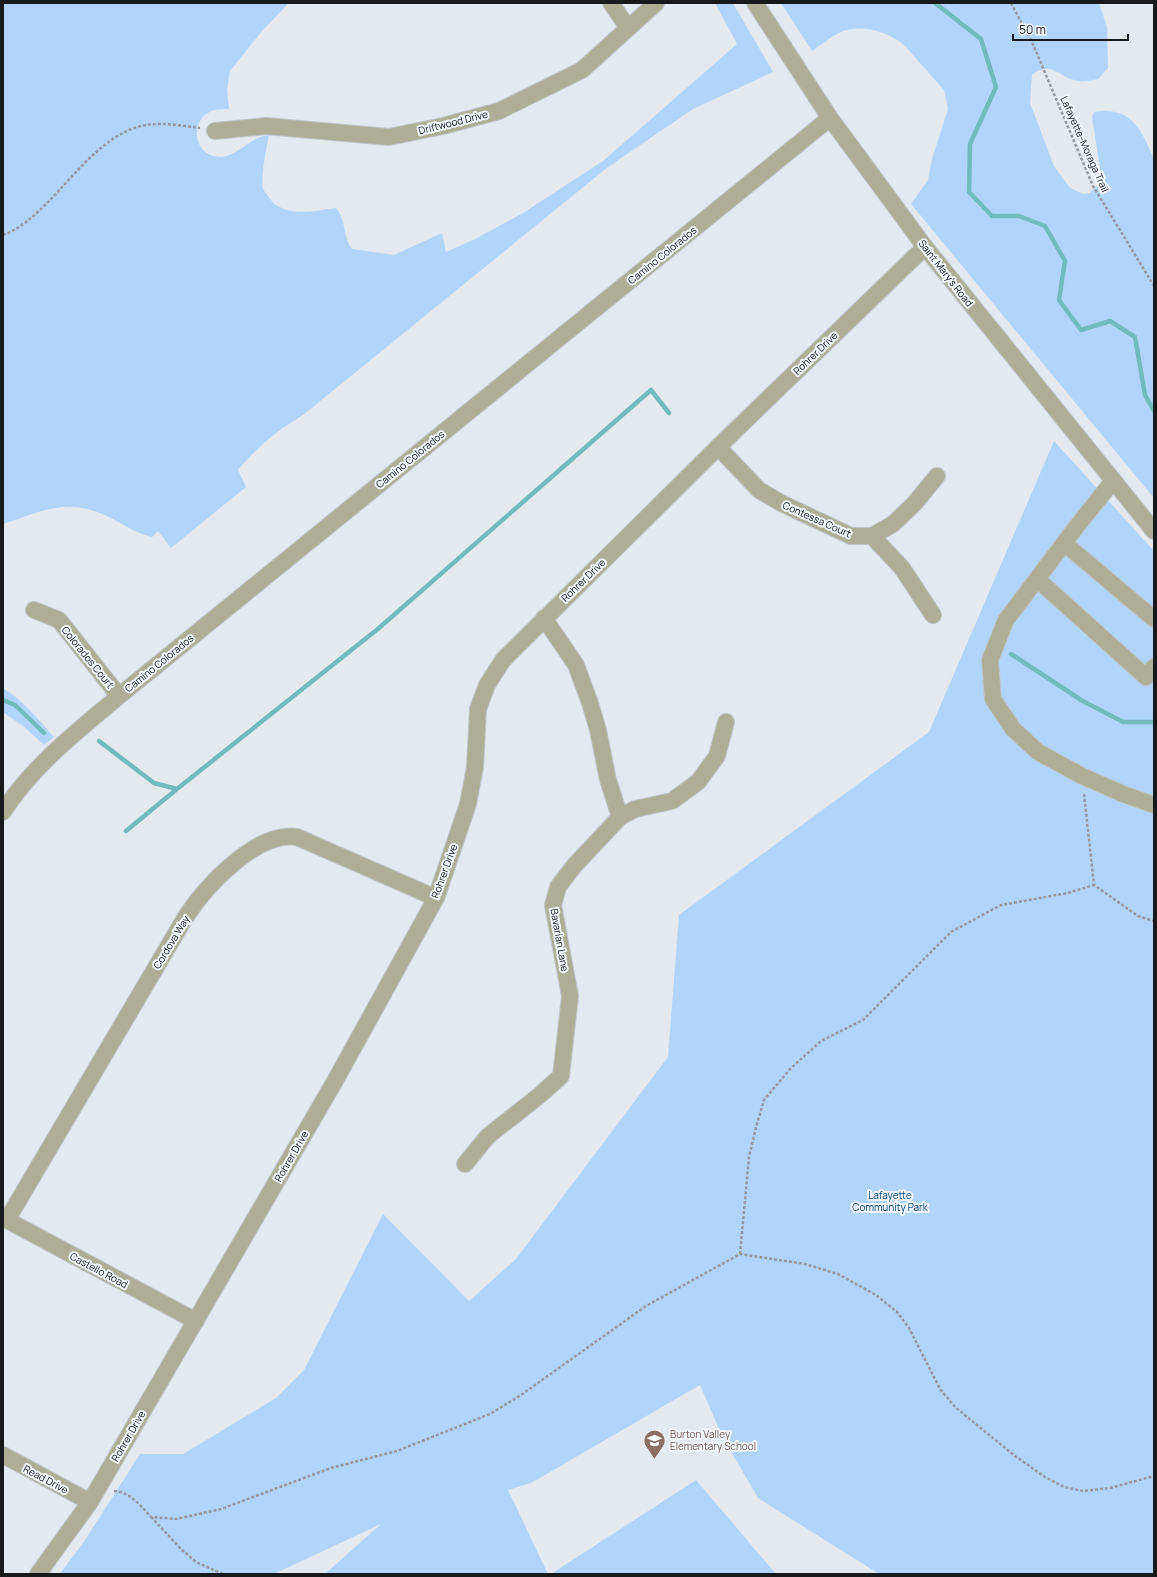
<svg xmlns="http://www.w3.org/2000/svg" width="1157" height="1577" viewBox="0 0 1157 1577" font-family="Manrope,sans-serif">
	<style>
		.green { fill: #b1d5fa }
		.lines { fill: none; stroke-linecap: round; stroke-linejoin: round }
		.stream { stroke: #71bbbe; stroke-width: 4.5 }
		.minor-casing { stroke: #bec4c9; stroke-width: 18 }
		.path { stroke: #95999e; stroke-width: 2.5; stroke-dasharray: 3 2; stroke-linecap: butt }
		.minor { stroke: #aeae96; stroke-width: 16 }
		.labels { text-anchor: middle; stroke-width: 4; stroke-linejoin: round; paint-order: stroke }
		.street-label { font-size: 10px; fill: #17191b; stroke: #f0f6fc }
		.park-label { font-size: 10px; fill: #06477a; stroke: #f0f6fc }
		.education-label { font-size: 10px; fill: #785e54; stroke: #f0f6fc; text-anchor: start }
	</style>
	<rect width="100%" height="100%" fill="#e3e9ef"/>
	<path class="green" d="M3 3H289L262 31 230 71 227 90 229 109C224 109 218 109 214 110 188 118 192 158 222 157 236 156 251 137 269 135 267 145 260 180 263 188 263 190 266 193 268 196 282 219 314 211 336 208 347 222 342 235 352 249L394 255 442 233 446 252 475 239 523 213 603 161 737 44 715 3H732L734 5 773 72 693 109 608 167 303 415C278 430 257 447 238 470L246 487 171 548 158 531 152 537C132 532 124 524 107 516 66 497 43 511 3 524Z
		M781 3H1099L1107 27 1108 68 1098 79C1092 80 1085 82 1079 81 1059 79 1053 59 1032 75L1030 103 1054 166 1070 188 1083 194 1090 193 1102 181 1092 117 1094 112C1132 106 1141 130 1154 159V498L911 204 928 180 932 159 948 109 944 90 904 45C889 32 863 24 843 31 833 35 822 44 812 51Z
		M1054 441 1154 551V1574H879L758 1498 722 1436 700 1385 531 1483 508 1490 548 1574H325L381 1524 274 1574H60L85 1540 140 1454H183L276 1398 304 1370 383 1214 469 1301 516 1259 668 1057 679 915 929 732Z
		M3 688C23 700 38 719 54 737L44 745 23 726 3 712Z
		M696 1480 776 1574H551Z"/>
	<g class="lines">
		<path class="stream" d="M935 3 981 39 996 87 970 144 969 192 992 216H1019L1045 226 1065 261 1059 300 1081 330 1110 321 1135 337 1145 395 1154 411
			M1011 654 1081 700 1123 722H1154
			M3 700 15 705 44 733
			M99 741 154 783 177 789 379 628 651 390 669 413
			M126 831 177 789"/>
		<defs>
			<path id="minor" d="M611 3 628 28
				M755 3 830 118 925 247 1154 531
				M215 131 266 126 389 137 443 126 499 111 582 70 656 3
				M718 447 759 490 781 503 851 536H872L893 524 914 504 937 476
				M1113 481 1077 526 1006 620 990 660 993 699 1013 729 1038 752 1082 776 1123 794 1154 805
				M872 536 902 568 933 615
				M1064 543 1154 619
				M1037 579 1146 677 1154 667
				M34 610 59 620 119 696
				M3 812C33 765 77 732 119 696L830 118
				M620 817 635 809 672 801 698 782 717 756 726 722
				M465 1164 488 1136 540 1095 561 1076 570 996 553 905 558 887 574 866 620 817 608 780 598 730 590 703 576 665 544 618
				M3 1218 196 1321
				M7 1220 185 918C205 887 256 831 297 837L436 898
				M3 1455 90 1502
				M38 1574 90 1502 335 1081 436 898 468 804 475 767 478 709 487 685 503 660 718 447 925 247"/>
		</defs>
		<use href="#minor" class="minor-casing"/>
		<path class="path" d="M1011 3 1032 42 1093 186 1154 286
			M3 235C20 229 34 216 47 203 74 176 105 132 146 125 163 122 183 126 200 128
			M1084 794 1094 885 1138 916 1154 921
			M740 1254 749 1157 756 1127 764 1100 790 1069 821 1041 863 1020 951 932 1001 905 1068 893 1094 885
			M114 1491C130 1492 140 1505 151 1517L176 1519 221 1509 331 1468 397 1451 490 1414 521 1395 646 1306 740 1254 805 1264 838 1274 876 1295 897 1312 909 1328 940 1389 955 1407 1015 1456 1045 1477 1064 1487 1083 1491 1110 1488 1154 1476
			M151 1517 182 1550 196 1562 223 1574"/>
		<use href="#minor" class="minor"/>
	</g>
	<defs>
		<symbol id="school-pin" viewBox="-11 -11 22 30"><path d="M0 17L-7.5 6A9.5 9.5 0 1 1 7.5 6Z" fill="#8d6e63" stroke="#f0f6fc"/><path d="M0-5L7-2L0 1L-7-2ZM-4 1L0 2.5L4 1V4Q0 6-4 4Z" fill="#fff"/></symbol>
	</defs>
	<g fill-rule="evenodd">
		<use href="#school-pin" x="642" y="1428" width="25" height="34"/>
	</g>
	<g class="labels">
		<g class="street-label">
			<text transform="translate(453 122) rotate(-14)" y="4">Driftwood Drive</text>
			<text transform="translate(1085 144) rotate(66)" y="4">Lafayette-Moraga Trail</text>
			<text transform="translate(662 255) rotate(-39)" y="4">Camino Colorados</text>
			<text transform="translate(946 273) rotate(52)" y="4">Saint Mary's Road</text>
			<text transform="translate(815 353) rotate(-44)" y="4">Rohrer Drive</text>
			<text transform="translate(410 459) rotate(-39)" y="4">Camino Colorados</text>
			<text transform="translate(817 519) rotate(24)" y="4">Contessa Court</text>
			<text transform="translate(583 580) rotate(-44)" y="4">Rohrer Drive</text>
			<text transform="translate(88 657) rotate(51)" y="4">Colorados Court</text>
			<text transform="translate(159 663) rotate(-39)" y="4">Camino Colorados</text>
			<text transform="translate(444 871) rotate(-70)" y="4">Rohrer Drive</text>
			<text transform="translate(560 940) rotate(80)" y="4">Bavarian Lane</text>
			<text transform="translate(171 942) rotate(-59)" y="4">Cordova Way</text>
			<text transform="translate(291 1156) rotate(-60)" y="4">Rohrer Drive</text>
			<text transform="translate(99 1270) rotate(28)" y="4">Castello Road</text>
			<text transform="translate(128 1436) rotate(-60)" y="4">Rohrer Drive</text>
			<text transform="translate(46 1479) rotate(28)" y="4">Read Drive</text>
		</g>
		<g class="park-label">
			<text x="890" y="1199">Lafayette<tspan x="890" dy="12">Community Park</tspan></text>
		</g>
		<g class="education-label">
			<text x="670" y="1438">Burton Valley<tspan x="670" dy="12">Elementary School</tspan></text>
		</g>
	</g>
	<rect width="1157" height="1577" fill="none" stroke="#17191b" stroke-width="8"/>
	<path d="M1013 34v6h115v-6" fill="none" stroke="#17191b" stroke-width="2"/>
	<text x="1019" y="34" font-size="12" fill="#17191b" stroke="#f0f6fc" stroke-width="3" paint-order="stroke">50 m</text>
</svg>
